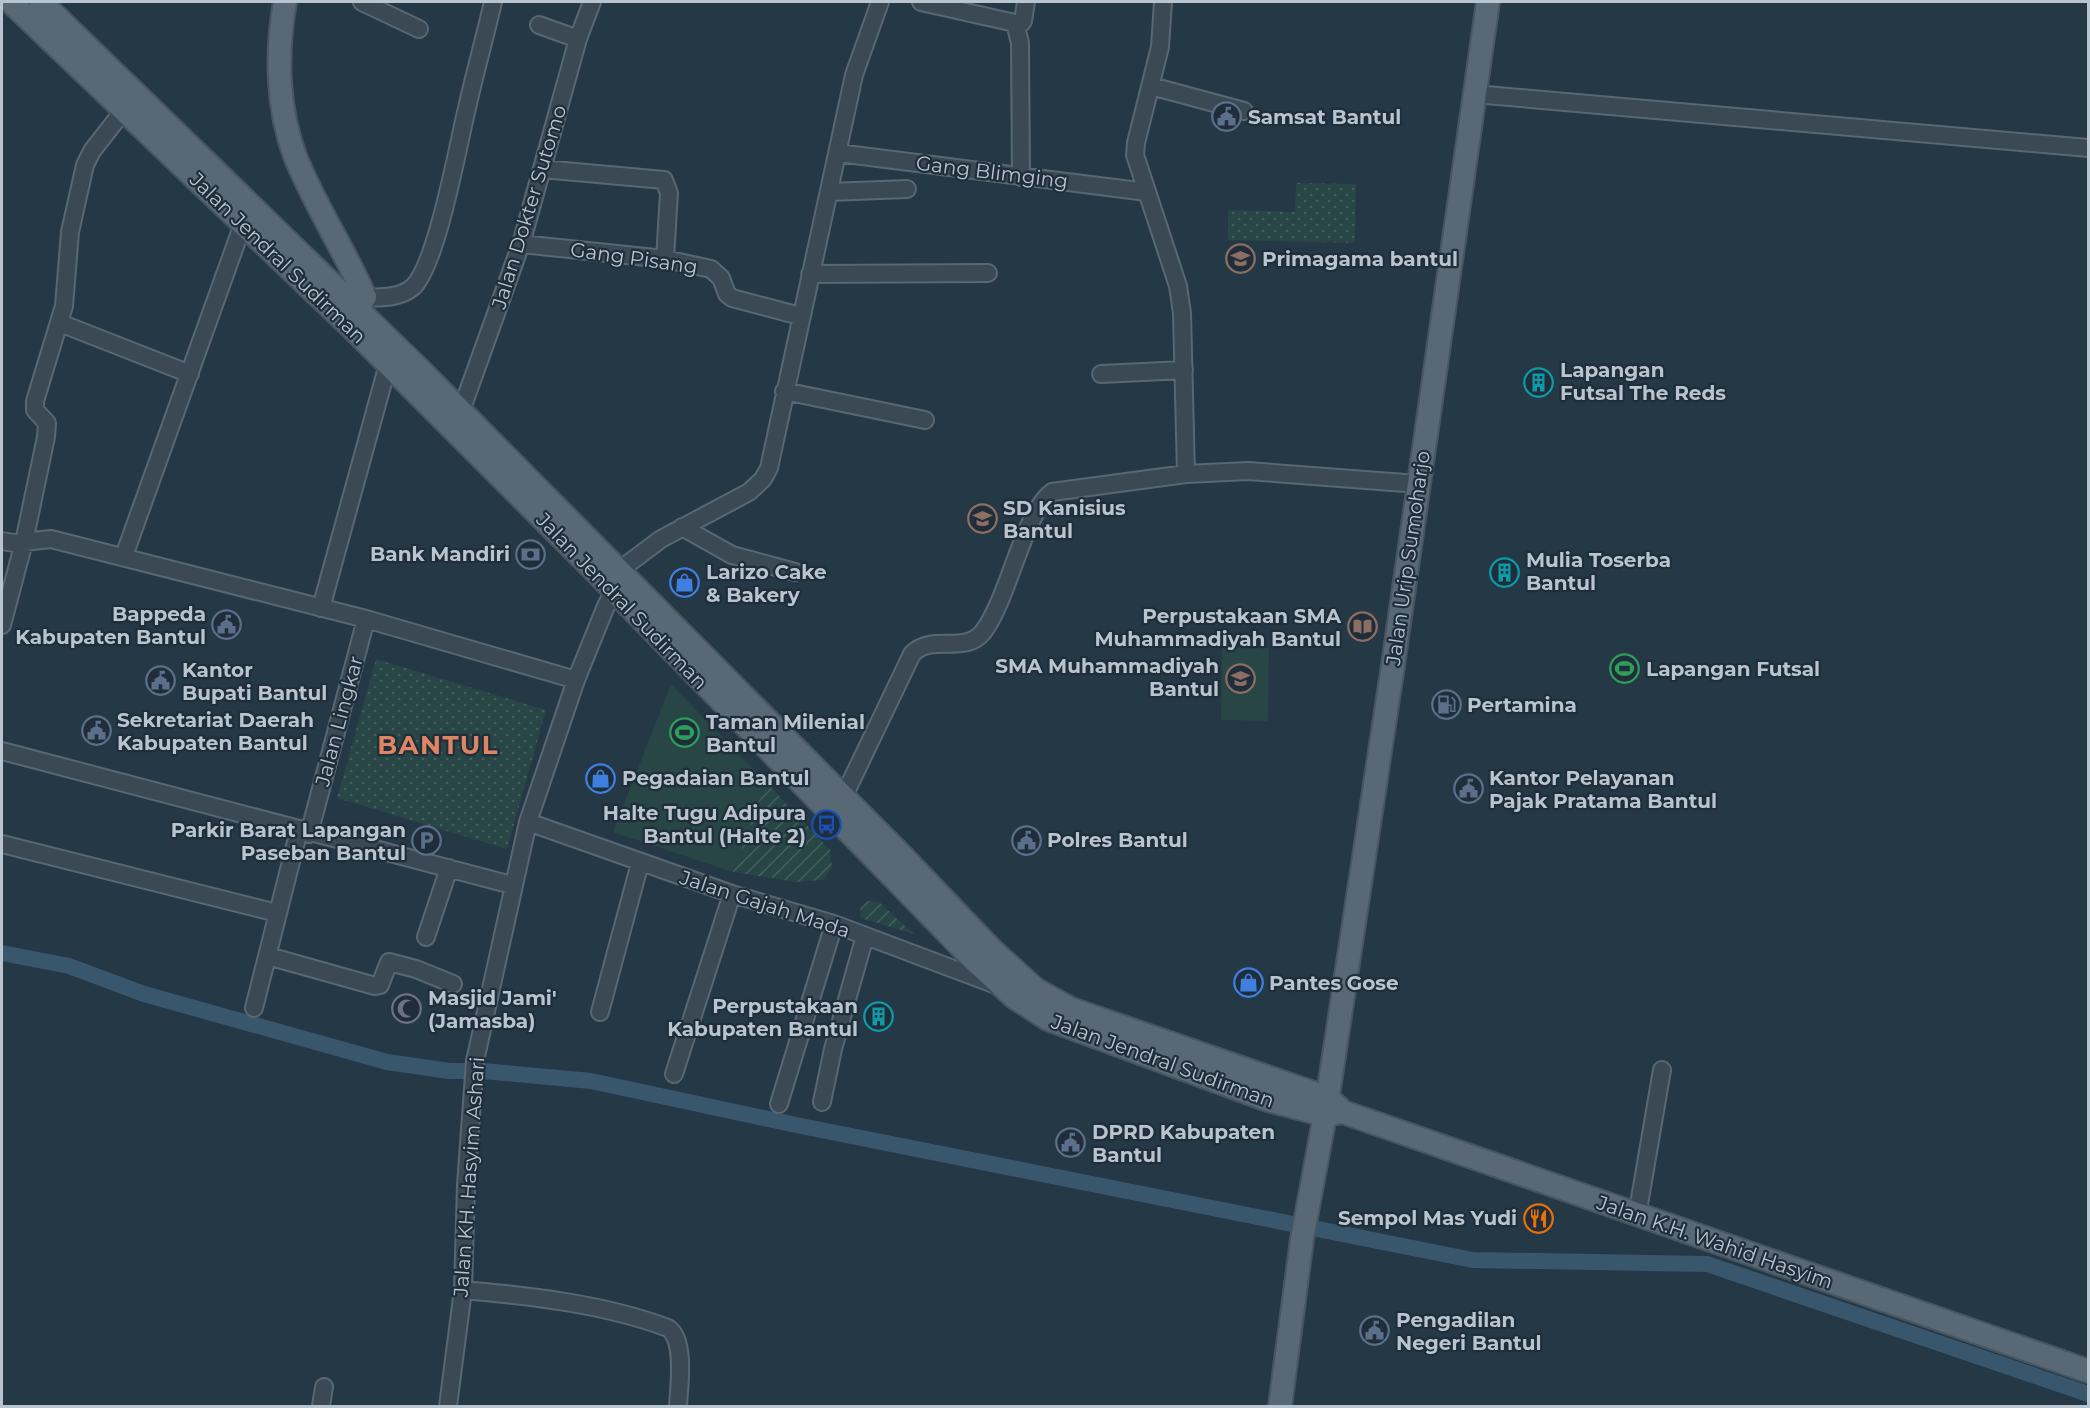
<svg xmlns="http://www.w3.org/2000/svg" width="2090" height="1408" viewBox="0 0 2090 1408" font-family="Montserrat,sans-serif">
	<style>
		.grass { fill: #284645 }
		.park { fill: url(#park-dots) }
		.garden { fill: url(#garden-furrows) }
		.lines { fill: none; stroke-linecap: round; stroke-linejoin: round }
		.canal { stroke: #38576d; stroke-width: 16 }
		.minor-casing { stroke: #596772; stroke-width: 20 }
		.major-casing { stroke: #475561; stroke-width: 26 }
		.minor { stroke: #3a4954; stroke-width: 16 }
		.major { stroke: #586874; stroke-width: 22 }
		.labels { text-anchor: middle; stroke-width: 4.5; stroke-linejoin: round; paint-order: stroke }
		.poi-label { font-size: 20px; font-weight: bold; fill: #b8c4ce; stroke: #1f2e3a; text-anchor: start }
		.street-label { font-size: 20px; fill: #b8c4ce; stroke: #1f2e3a }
		.district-label { font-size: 26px; font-weight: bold; letter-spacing: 1.5px; fill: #de8663; stroke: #1f2e3a }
	</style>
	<defs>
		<pattern id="park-dots" width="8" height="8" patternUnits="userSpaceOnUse" patternTransform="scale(1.5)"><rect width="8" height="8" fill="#284645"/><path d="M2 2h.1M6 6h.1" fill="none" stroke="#455f5f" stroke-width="1.8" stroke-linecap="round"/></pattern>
		<pattern id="garden-furrows" width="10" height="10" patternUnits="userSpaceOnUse" patternTransform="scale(1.5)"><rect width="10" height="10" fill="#284645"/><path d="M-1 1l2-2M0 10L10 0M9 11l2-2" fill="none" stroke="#455f5f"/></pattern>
	</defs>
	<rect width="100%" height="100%" fill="#253845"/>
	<path class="grass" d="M1222 647 1269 648 1268 721 1221 720Z
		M671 684 766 782 733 872 613 832Z"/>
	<path class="park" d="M1296 183 1356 184 1355 243 1228 240V210L1295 212Z
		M376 659 546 710 507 849 337 798Z"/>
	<path class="garden" d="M766 782 830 850 832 867 823 880 796 882 733 872Z
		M868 901 879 902 914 934 861 918 860 908Z"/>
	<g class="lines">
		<path class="canal" d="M2 953 69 966 144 994 387 1062 449 1071H483L591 1081 801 1126 1473 1260 1707 1264 2088 1394"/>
		<defs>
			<path id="minor" d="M362 2 419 29
				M921 2 1015 23 1020 43 1021 177
				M1163 2 1160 47 1136 143 1135 155 1178 286 1182 313 1186 474
				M539 25 578 39
				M1017 28 1023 21 1026 2
				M1151 86 1244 111
				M1475 92 1486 95 2088 148
				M838 153 1147 192
				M542 169 664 180 669 193 665 259
				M829 192 907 189
				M521 244 665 259 711 269 721 278 727 294 732 298 800 316
				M810 274 988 273
				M365 297C381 298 400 298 413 287 437 264 458 145 467 108 475 72 485 37 493 2
				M60 323 190 374
				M1101 374 1184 370
				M784 391 925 420
				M461 411 521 244 578 39 592 2
				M682 527 732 555 795 572
				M2 541 14 543 51 539 366 619
				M124 556 243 224
				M321 608 388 364
				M2 625 24 542 46 437 47 423 35 410V401L64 306 70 232 85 165 92 151 124 110
				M2 751 512 885
				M843 798 912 654C932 633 965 655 983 632 1009 598 1023 514 1052 492L1186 474 1248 471 1418 484
				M528 822 732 894 834 924 996 985
				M309 834 366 619 576 680
				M2 844 277 913
				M426 937 449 868
				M268 956 375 986 380 985 389 962 416 969 453 984
				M254 1008 299 830
				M600 1012 640 863
				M674 1074 732 894
				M822 1102 833 1049 865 936
				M779 1104 834 924
				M1637 1216 1662 1070
				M463 1290C531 1296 604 1304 668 1328 686 1340 679 1387 678 1406
				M321 1406 324 1387
				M448 1406 463 1290 466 1185 475 1061 528 822 576 680 606 606 629 563 661 539 749 492 763 479 769 468 854 75 880 2"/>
			<path id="major" d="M11 2 351 327 593 569 975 961 1014 997 1048 1019 1268 1100 1325 1115 1343 1112
				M41 2 419 369 903 857 991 949 1035 989 1071 1009 1328 1098 1343 1112 2088 1371
				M285 2C276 52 277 108 295 156 314 204 344 249 365 297L355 308
				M1280 1406 1302 1239 1325 1115 1392 672 1488 2"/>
		</defs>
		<use href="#minor" class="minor-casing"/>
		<use href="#major" class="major-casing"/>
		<use href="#minor" class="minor"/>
		<use href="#major" class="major"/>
	</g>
	<defs>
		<symbol id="civic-ring" viewBox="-11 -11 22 22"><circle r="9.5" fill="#1f2e3a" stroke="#5c6f8a" stroke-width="1.5"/><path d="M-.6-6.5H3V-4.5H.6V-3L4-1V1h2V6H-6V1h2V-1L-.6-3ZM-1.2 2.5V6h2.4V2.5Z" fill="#5c6f8a"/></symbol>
		<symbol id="school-ring" viewBox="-11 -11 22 22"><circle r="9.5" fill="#1f2e3a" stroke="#8d6e63" stroke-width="1.5"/><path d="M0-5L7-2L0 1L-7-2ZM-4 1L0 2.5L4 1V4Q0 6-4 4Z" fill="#8d6e63"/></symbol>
		<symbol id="building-ring" viewBox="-11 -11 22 22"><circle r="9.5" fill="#1f2e3a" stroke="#0f9aa8" stroke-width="1.5"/><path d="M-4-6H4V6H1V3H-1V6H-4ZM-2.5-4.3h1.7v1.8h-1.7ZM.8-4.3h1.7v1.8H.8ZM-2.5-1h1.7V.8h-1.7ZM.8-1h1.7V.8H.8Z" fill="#0f9aa8"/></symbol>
		<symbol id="bank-ring" viewBox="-11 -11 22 22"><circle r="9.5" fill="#1f2e3a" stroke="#5c6f8a" stroke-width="1.5"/><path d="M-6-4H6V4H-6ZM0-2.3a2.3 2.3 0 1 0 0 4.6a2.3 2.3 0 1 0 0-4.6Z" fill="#5c6f8a"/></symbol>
		<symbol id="shop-ring" viewBox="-11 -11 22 22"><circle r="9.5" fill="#1f2e3a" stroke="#3f7fe0" stroke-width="1.5"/><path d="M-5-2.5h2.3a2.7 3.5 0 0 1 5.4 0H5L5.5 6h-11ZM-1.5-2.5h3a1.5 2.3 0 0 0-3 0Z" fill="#3f7fe0"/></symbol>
		<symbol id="library-ring" viewBox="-11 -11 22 22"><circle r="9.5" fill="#1f2e3a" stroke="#8d6e63" stroke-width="1.5"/><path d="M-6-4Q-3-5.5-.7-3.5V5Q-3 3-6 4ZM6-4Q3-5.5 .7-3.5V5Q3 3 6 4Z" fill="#8d6e63"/></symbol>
		<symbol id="stadium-ring" viewBox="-11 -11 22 22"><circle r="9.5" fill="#1f2e3a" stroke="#2e9e5b" stroke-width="1.5"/><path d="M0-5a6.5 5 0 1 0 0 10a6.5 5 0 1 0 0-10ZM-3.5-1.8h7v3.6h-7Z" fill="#2e9e5b"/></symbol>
		<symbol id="fuel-ring" viewBox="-11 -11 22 22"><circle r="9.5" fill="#1f2e3a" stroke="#5c6f8a" stroke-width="1.5"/><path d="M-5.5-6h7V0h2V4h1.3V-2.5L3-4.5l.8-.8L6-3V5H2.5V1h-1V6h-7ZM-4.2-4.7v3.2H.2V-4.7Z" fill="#5c6f8a"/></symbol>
		<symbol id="bus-ring" viewBox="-11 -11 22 22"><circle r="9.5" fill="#1f2e3a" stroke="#1a4fb4" stroke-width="1.5"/><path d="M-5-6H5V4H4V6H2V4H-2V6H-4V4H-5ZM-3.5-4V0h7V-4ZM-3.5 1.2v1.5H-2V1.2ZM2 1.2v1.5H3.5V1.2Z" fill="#1a4fb4"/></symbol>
		<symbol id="parking-ring" viewBox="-11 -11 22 22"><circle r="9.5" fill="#1f2e3a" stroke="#5c6f8a" stroke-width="1.5"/><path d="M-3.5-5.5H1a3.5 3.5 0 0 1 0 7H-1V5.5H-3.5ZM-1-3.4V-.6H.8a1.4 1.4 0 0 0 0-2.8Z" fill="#5c6f8a"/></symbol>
		<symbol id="mosque-ring" viewBox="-11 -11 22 22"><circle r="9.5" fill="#1f2e3a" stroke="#6b7280" stroke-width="1.5"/><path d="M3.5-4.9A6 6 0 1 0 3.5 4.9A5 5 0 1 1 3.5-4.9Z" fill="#6b7280"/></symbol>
		<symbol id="restaurant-ring" viewBox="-11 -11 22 22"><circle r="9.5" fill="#1f2e3a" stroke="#e8710a" stroke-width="1.5"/><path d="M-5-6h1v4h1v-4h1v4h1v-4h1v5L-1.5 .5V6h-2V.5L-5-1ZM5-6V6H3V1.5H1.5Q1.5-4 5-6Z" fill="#e8710a"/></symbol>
	</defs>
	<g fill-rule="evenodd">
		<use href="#civic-ring" x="1210" y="100" width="33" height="33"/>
		<use href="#school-ring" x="1224" y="242" width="33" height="33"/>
		<use href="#building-ring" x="1522" y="366" width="33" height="33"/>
		<use href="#school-ring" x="966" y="502" width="33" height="33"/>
		<use href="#bank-ring" x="514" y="538" width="33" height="33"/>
		<use href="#building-ring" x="1488" y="556" width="33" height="33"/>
		<use href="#shop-ring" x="668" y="566" width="33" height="33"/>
		<use href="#civic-ring" x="210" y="608" width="33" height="33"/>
		<use href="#library-ring" x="1346" y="610" width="33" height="33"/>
		<use href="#stadium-ring" x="1608" y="652" width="33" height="33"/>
		<use href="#school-ring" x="1224" y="662" width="33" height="33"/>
		<use href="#civic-ring" x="144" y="664" width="33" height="33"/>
		<use href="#fuel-ring" x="1430" y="688" width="33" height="33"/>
		<use href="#civic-ring" x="80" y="714" width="33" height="33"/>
		<use href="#stadium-ring" x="668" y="716" width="33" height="33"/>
		<use href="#shop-ring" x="584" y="762" width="33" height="33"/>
		<use href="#civic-ring" x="1452" y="772" width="33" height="33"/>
		<use href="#bus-ring" x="810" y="808" width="33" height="33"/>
		<use href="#civic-ring" x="1010" y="824" width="33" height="33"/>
		<use href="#parking-ring" x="410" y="824" width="33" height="33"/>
		<use href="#shop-ring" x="1232" y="966" width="33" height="33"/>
		<use href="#mosque-ring" x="390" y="992" width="33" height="33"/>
		<use href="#building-ring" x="862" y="1000" width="33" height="33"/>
		<use href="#civic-ring" x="1054" y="1126" width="33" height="33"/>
		<use href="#restaurant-ring" x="1522" y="1202" width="33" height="33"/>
		<use href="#civic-ring" x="1358" y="1314" width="33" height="33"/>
	</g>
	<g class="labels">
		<g class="poi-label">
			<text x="1248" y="124">Samsat Bantul</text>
			<text x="1262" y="266">Primagama bantul</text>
			<text x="1560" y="377">Lapangan<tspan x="1560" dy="23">Futsal The Reds</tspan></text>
			<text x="1003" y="515">SD Kanisius<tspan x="1003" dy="23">Bantul</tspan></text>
			<text x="510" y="561" text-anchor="end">Bank Mandiri</text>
			<text x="1526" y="567">Mulia Toserba<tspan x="1526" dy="23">Bantul</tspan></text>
			<text x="706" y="579">Larizo Cake<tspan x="706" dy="23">&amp; Bakery</tspan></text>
			<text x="206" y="621" text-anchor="end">Bappeda<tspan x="206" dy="23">Kabupaten Bantul</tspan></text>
			<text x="1341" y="623" text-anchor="end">Perpustakaan SMA<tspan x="1341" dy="23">Muhammadiyah Bantul</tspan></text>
			<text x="1219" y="673" text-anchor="end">SMA Muhammadiyah<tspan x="1219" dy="23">Bantul</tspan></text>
			<text x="1646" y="676">Lapangan Futsal</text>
			<text x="182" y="677">Kantor<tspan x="182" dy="23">Bupati Bantul</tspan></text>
			<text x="1467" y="712">Pertamina</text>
			<text x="117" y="727">Sekretariat Daerah<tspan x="117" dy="23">Kabupaten Bantul</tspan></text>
			<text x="706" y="729">Taman Milenial<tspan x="706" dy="23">Bantul</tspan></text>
			<text x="622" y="785">Pegadaian Bantul</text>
			<text x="1489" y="785">Kantor Pelayanan<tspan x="1489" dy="23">Pajak Pratama Bantul</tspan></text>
			<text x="806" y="820" text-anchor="end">Halte Tugu Adipura<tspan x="806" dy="23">Bantul (Halte 2)</tspan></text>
			<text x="406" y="837" text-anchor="end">Parkir Barat Lapangan<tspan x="406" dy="23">Paseban Bantul</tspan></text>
			<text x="1047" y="847">Polres Bantul</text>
			<text x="1269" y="990">Pantes Gose</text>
			<text x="428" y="1005">Masjid Jami'<tspan x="428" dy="23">(Jamasba)</tspan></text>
			<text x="858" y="1013" text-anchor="end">Perpustakaan<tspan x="858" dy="23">Kabupaten Bantul</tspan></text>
			<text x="1092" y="1139">DPRD Kabupaten<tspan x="1092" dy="23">Bantul</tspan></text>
			<text x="1517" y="1225" text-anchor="end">Sempol Mas Yudi</text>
			<text x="1396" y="1327">Pengadilan<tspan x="1396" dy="23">Negeri Bantul</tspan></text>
		</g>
		<g class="street-label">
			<text transform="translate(992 172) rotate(7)" y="7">Gang Blimging</text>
			<text transform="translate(529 207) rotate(-73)" y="7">Jalan Dokter Sutomo</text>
			<text transform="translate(278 258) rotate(44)" y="7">Jalan Jendral Sudirman</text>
			<text transform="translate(634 258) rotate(8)" y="7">Gang Pisang</text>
			<text transform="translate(1408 558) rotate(-82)" y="7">Jalan Urip Sumoharjo</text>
			<text transform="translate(622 601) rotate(46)" y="7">Jalan Jendral Sudirman</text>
			<text transform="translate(339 721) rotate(-75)" y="7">Jalan Lingkar</text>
			<text transform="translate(765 904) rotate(18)" y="7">Jalan Gajah Mada</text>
			<text transform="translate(1163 1061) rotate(20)" y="7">Jalan Jendral Sudirman</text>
			<text transform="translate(469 1177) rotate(-86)" y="7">Jalan KH. Hasyim Ashari</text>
			<text transform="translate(1715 1242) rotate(19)" y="7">Jalan K.H. Wahid Hasyim</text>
		</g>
		<g class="district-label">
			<text x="438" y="754">BANTUL</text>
		</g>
	</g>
	<rect width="2090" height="1408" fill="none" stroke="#b8c4ce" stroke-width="6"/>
</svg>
